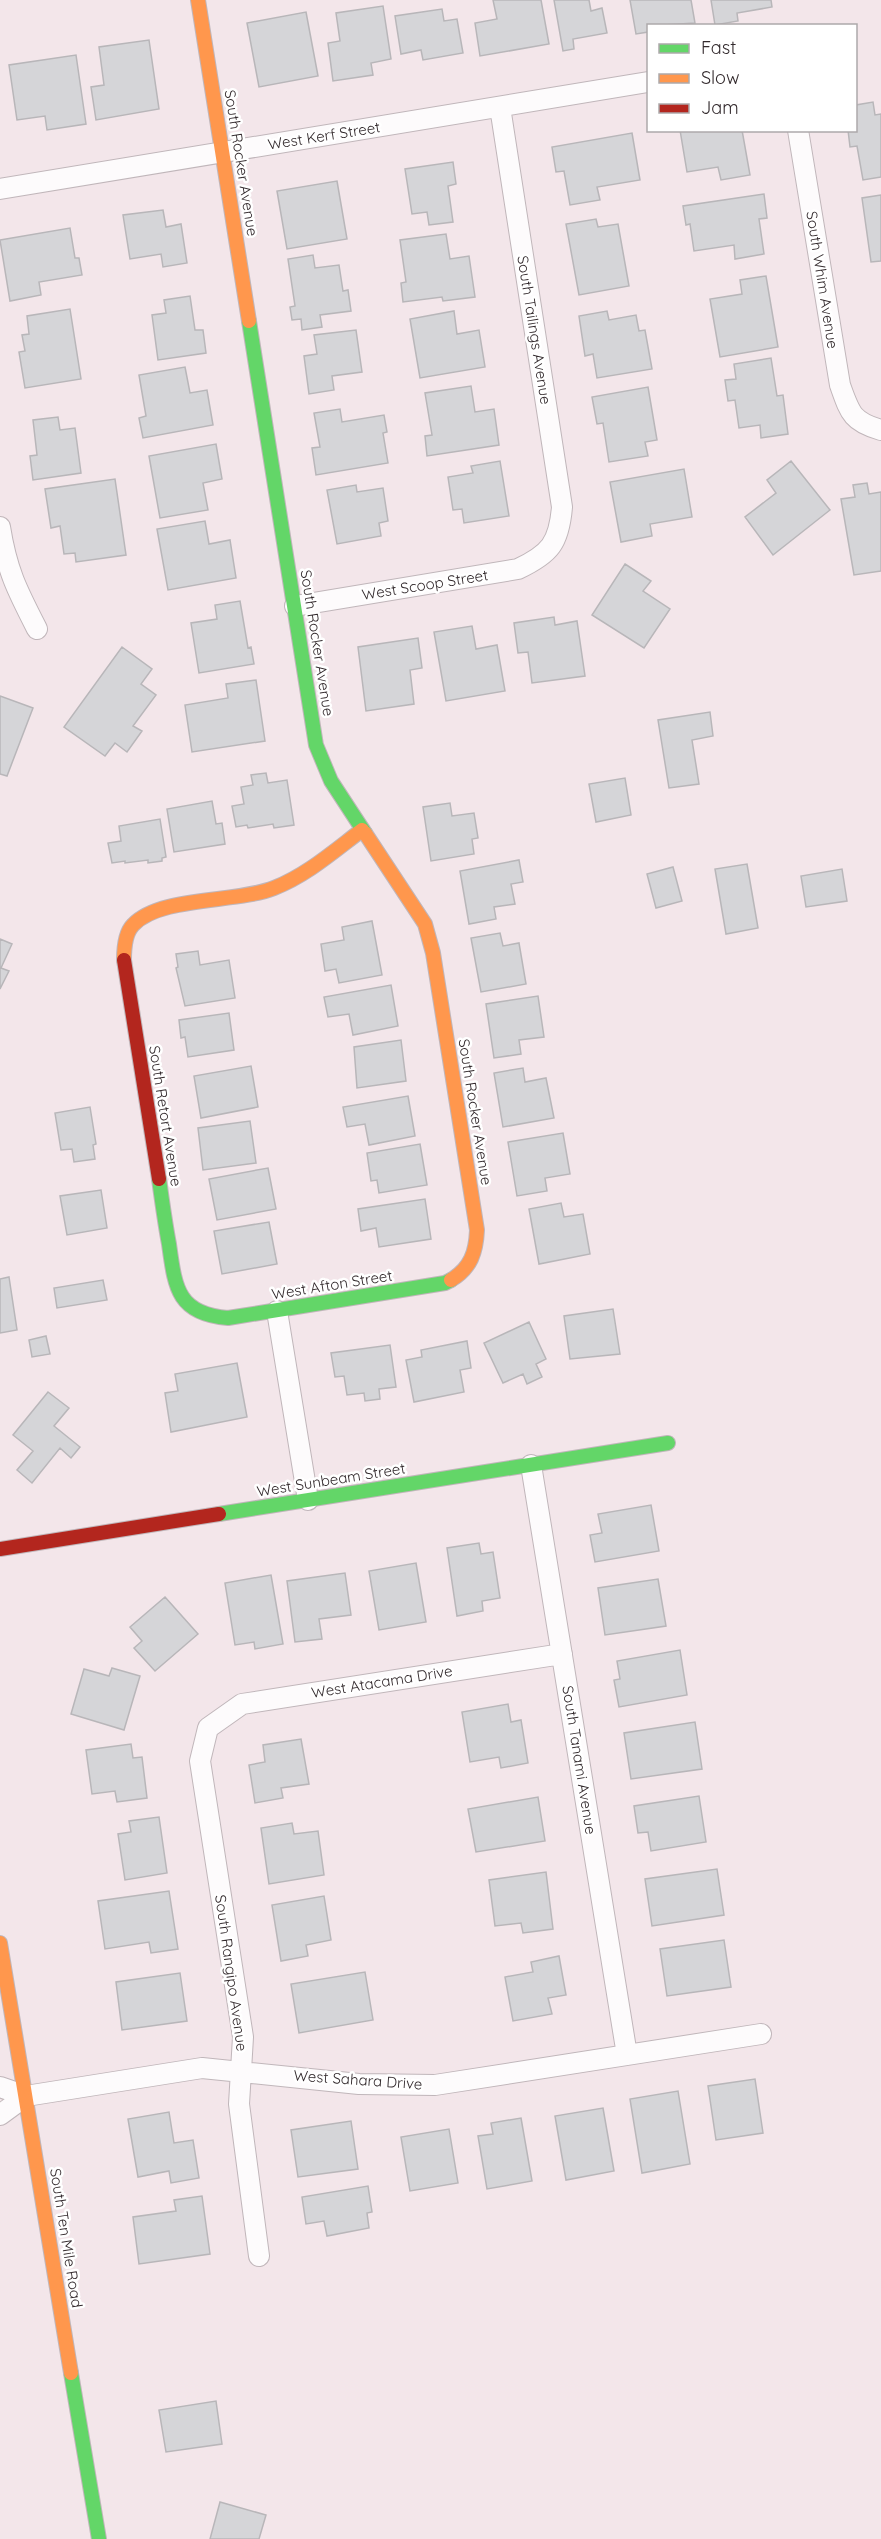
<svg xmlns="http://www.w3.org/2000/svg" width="881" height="2539" viewBox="0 0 881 2539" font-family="Quicksand,sans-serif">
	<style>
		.building { fill: #d5d5d8; stroke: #b8b6b9; stroke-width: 1.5 }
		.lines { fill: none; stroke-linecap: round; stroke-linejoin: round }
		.street-casing { stroke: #c0b6ba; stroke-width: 22 }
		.fast-casing { stroke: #c0b6ba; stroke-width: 16 }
		.slow-casing { stroke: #c0b6ba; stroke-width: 16 }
		.jam-casing { stroke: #c0b6ba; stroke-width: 16 }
		.street { stroke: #fdfbfc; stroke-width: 20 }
		.fast { stroke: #63d668; stroke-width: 14 }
		.slow { stroke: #ff974d; stroke-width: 14 }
		.jam { stroke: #b3261e; stroke-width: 14 }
		.labels { text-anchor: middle; stroke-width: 5; stroke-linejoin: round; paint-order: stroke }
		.street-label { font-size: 15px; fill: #32292c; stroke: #fff }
	</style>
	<rect width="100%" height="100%" fill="#f3e6ea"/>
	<path class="building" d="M493 0H541L549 44 480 56 475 23 497 19Z
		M554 0H589L591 11 602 8 607 33 573 39 574 49 563 51Z
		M630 0H691L695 23 648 26V32L636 34Z
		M711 0H771L772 7 737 13 738 21 715 25Z
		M383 6 391 59 371 63 373 75 333 81 328 43 340 41 336 13Z
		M442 9 444 21 457 19 463 53 423 60 421 50 401 54 395 16Z
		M306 12 318 76 259 87 247 23Z
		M149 40 159 109 96 120 91 87 104 85 99 47Z
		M76 55 86 124 47 130 45 116 17 120 9 65Z
		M873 102 875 115 881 114V177L863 180 857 146 850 147 848 130H856V105Z
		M680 130H742L750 175 721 180 718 167 687 172Z
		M632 133 640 180 597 187 600 200 570 205 564 171 556 172 552 147Z
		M453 162 456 184 448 186 453 222 429 225 427 212 412 214 405 169Z
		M337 181 347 239 287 249 277 191Z
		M764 194 767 218 759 219 764 254 735 259 734 245 694 251 690 224 686 225 683 206Z
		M881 195V261L871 262 862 198Z
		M163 210 166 227 181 224 187 263 163 267 161 254 130 259 123 215Z
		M596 219 598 227 618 224 629 286 579 295 566 224Z
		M70 228 75 258H79L82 275 39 282 41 295 10 301 0 240Z
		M446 234 450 259 469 256 475 297 443 301 442 297 403 302 401 283 406 282 400 240Z
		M313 255 315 268 339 265 343 291 348 290 351 311 320 315 322 327 302 330 301 319 292 320 290 307 295 306 288 259Z
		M766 276 778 347 720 357 710 299 742 294 740 280Z
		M190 296 195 330H203L206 353 158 360 152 315 166 313 164 300Z
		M70 309 81 379 25 388 19 352 25 351 22 335 29 334 27 316Z
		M454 311 457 334 479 330 485 367 420 378 410 319Z
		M607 311 609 320 636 315 639 331 645 330 652 369 597 378 593 354 585 356 579 316Z
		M356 330 362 372 332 376 334 390 309 394 304 356 317 354 314 335Z
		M771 358 777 396 783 395 788 434 761 438 760 425 739 428 735 400 728 401 725 380 736 379 734 364Z
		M185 367 190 393 207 390 213 425 143 438 139 418 146 416 139 375Z
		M471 386 475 412 494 409 499 445 427 456 425 436 432 435 425 393Z
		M648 387 657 440 645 442 648 456 609 462 603 423 597 424 592 397Z
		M340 409 342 422 384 415 387 432 383 433 388 463 316 475 312 448 320 447 314 413Z
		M58 417 60 430 75 428 81 473 33 480 30 456 37 455 33 420Z
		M216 444 222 479 203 483 208 510 160 518 149 456Z
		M500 461 509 516 464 523 462 509 453 510 448 477 473 473 471 466Z
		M791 461 830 510 773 555 745 517 776 493 767 480Z
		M684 469 692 517 650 524 652 536 621 542 610 482Z
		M115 479 126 555 76 562 75 553 64 554 60 526 51 528 45 489Z
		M867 483 869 494 881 492V571L854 575 841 499 855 497 853 485Z
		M356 485 357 492 383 488 388 521 379 523 381 536 337 544 327 490Z
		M205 521 209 544 230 540 236 578 168 590 157 529Z
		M625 564 651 581 643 591 670 609 644 648 592 615Z
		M240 601 248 648 251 647 254 664 199 673 191 623 217 619 215 605Z
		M554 617 555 625 577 621 585 676 532 683 528 652 518 653 514 623Z
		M472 626 476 649 497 645 505 691 446 701 434 632Z
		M418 638 422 668 410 670 414 704 366 711 358 647Z
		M122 647 152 669 141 684 156 695 133 726 142 731 127 752 115 743 105 756 64 727Z
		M256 680 265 741 192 752 185 705 228 698 226 684Z
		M0 696 33 708 7 776 0 774Z
		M710 712 713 736 692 740 699 784 669 788 658 720Z
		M266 773 268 783 287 780 294 825 274 828 273 824 248 828 247 825 236 827 232 806 244 804 241 787 253 785 251 775Z
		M625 778 631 815 596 822 589 784Z
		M212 801 216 824 222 823 225 844 174 852 167 809Z
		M450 803 452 816 474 813 478 838 472 839 474 854 431 861 423 807Z
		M160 819 166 857 162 858V861L148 863V860L125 863V861L112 863 108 843 121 841 119 826Z
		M519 860 523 882 511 884 515 904 494 907 496 919 469 924 460 871Z
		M747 864 758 928 726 934 715 869Z
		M673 867 682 901 656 908 647 874Z
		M842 869 847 901 806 907 801 876Z
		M372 921 382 975 339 983 336 969 325 971 321 944 344 940 342 927Z
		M500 933 503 946 519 943 526 984 481 992 471 938Z
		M0 939 12 944 1 968 9 971 0 989Z
		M198 951 200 965 229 960 235 998 185 1006 176 968 178 967 176 954Z
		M391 985 398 1026 353 1035 349 1014 328 1017 324 997Z
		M538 996 544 1037 519 1040 521 1054 494 1058 486 1004Z
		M229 1013 234 1050 188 1057 185 1037 181 1038 179 1020Z
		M401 1040 406 1081 357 1088 354 1047Z
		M251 1066 258 1107 201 1118 194 1076Z
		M523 1068 525 1082 546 1078 554 1118 503 1127 494 1073Z
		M408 1096 415 1136 369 1145 365 1124 347 1127 343 1107Z
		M90 1107 96 1144 93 1145 95 1159 74 1162 72 1149 61 1150 55 1113Z
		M250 1121 256 1163 203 1170 198 1128Z
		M563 1133 570 1174 545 1178 547 1191 517 1196 508 1142Z
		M420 1144 427 1185 379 1193 377 1180 371 1181 367 1153Z
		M268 1168 276 1209 217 1220 209 1179Z
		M101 1190 107 1228 67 1235 60 1196Z
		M425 1199 431 1239 379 1247 376 1228 361 1231 358 1209Z
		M561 1203 564 1217 583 1214 590 1254 539 1264 529 1209Z
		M269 1222 277 1264 222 1274 214 1231Z
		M9 1277 17 1330 0 1333V1279Z
		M103 1280 107 1300 57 1308 54 1288Z
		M613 1309 620 1354 570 1359 564 1316Z
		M529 1322 546 1359 536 1364 542 1377 527 1384 523 1374 503 1383 484 1343Z
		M46 1336 50 1354 32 1357 29 1340Z
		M467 1341 471 1368 460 1370 464 1392 414 1402 406 1360 422 1357 421 1350Z
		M390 1345 396 1387 379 1389 380 1399 365 1401 364 1393 347 1395 344 1376 335 1377 331 1353Z
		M237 1363 247 1417 171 1432 165 1393 178 1391 175 1374Z
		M48 1392 69 1408 54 1426 80 1447 71 1458 60 1448 32 1483 17 1470 33 1451 13 1435Z
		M651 1505 659 1551 595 1562 590 1535 602 1533 598 1514Z
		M479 1543 481 1554 493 1552 500 1598 482 1601 483 1611 457 1616 447 1548Z
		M416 1563 426 1622 379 1630 369 1571Z
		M345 1573 351 1615 319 1619 322 1639 295 1642 287 1581Z
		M271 1575 283 1644 255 1649 254 1642 235 1645 225 1583Z
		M658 1579 666 1626 605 1635 598 1588Z
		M165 1597 198 1634 155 1671 134 1648 142 1641 130 1627Z
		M680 1650 687 1695 619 1707 614 1680 620 1679 617 1661Z
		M112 1668 140 1676 124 1730 71 1714 84 1669 109 1676Z
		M508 1704 511 1722 521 1720 528 1763 501 1768 499 1757 470 1762 462 1712Z
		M695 1722 702 1769 631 1779 624 1733Z
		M301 1739 309 1784 281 1788 283 1798 255 1803 249 1765 265 1762 263 1745Z
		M131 1744 133 1758 142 1757 147 1798 117 1802 115 1791 92 1794 86 1750Z
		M699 1796 706 1842 651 1851 648 1832 638 1833 634 1806Z
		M538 1797 545 1841 476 1852 468 1809Z
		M159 1817 167 1873 125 1880 118 1834 131 1832 129 1821Z
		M292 1823 294 1834 318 1831 324 1875 269 1884 261 1828Z
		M717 1869 724 1915 652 1926 645 1879Z
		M546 1872 553 1929 523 1933 521 1923 495 1926 489 1880Z
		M169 1891 178 1949 151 1953 149 1942 105 1949 98 1901Z
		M324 1896 331 1940 306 1945 308 1956 281 1961 272 1905Z
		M724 1940 731 1987 667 1996 660 1949Z
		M559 1956 566 1995 548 1998 552 2014 513 2021 505 1977 533 1972 531 1962Z
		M365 1972 373 2020 299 2033 291 1984Z
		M180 1973 187 2021 122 2030 116 1982Z
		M755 2079 763 2133 716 2140 708 2086Z
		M678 2091 690 2164 642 2173 630 2099Z
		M603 2108 614 2171 566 2180 555 2116Z
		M169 2112 174 2143 193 2140 199 2178 171 2183 169 2171 138 2177 128 2119Z
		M521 2118 532 2181 487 2189 478 2136 493 2134 491 2123Z
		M351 2121 358 2169 298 2177 291 2130Z
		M449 2129 458 2183 410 2191 401 2137Z
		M368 2186 372 2212 367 2213 369 2228 327 2236 324 2221 306 2224 302 2197Z
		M202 2196 210 2254 139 2264 133 2217 176 2211 174 2200Z
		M216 2401 222 2444 166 2452 159 2410Z
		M220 2502 266 2515 259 2539H210Z"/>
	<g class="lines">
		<defs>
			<path id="street" d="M798 130 840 385C850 413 852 422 881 430
				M0 189 648 82
				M0 527C7 571 17 590 37 629
				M295 606 518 569C550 554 559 543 562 507L500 107
				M277 1311 308 1500
				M531 1465 627 2055
				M0 2087 26 2096
				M0 2115 26 2096 202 2068 359 2084 435 2085 761 2034
				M259 2256 239 2104 243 2037 200 1761 208 1728 242 1704 562 1654"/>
			<path id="fast" d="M249 321 316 745 331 781 365 833
				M159 1179C162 1201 165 1223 169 1244 175 1287 177 1314 228 1318L445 1283 451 1280
				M219 1514 668 1443
				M71 2373 99 2539"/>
			<path id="slow" d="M198 0 249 321
				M365 833 425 924 433 953 477 1230C476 1252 471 1268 451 1280
				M124 960C124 949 125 933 133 925 160 896 237 903 274 888 307 875 334 851 362 830
				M0 1943 71 2373"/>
			<path id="jam" d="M124 960 159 1179
				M0 1549 219 1514"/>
		</defs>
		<use href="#street" class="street-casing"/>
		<use href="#fast" class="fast-casing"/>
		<use href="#slow" class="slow-casing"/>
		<use href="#jam" class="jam-casing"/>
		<use href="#street" class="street"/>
		<use href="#fast" class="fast"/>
		<use href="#slow" class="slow"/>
		<use href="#jam" class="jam"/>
	</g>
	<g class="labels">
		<g class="street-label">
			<text transform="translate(324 136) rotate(-9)" y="5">West Kerf Street</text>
			<text transform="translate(241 163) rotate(81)" y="5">South Rocker Avenue</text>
			<text transform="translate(822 280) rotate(81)" y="5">South Whim Avenue</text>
			<text transform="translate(534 330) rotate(81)" y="5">South Tailings Avenue</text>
			<text transform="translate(425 585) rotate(-9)" y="5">West Scoop Street</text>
			<text transform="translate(317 643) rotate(81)" y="5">South Rocker Avenue</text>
			<text transform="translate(475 1112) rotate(81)" y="5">South Rocker Avenue</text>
			<text transform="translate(165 1116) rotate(81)" y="5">South Retort Avenue</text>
			<text transform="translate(332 1285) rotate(-9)" y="5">West Afton Street</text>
			<text transform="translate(331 1480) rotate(-9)" y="5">West Sunbeam Street</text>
			<text transform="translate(382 1682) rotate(-9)" y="5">West Atacama Drive</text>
			<text transform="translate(579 1760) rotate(81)" y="5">South Tanami Avenue</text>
			<text transform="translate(231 1973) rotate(82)" y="5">South Rangipo Avenue</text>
			<text transform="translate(358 2080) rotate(4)" y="5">West Sahara Drive</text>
			<text transform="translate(66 2238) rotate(81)" y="5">South Ten Mile Road</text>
		</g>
	</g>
	<rect x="647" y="24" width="210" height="108" fill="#ffffff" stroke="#ada9ab" stroke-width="1.5"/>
	<rect x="659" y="44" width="30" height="9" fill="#63d668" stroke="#ada9ab" stroke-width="1.5"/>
	<text x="701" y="54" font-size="18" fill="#32292c">Fast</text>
	<rect x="659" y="74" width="30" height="9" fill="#ff974d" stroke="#ada9ab" stroke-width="1.5"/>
	<text x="701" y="84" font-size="18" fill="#32292c">Slow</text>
	<rect x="659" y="104" width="30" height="9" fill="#b3261e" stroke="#ada9ab" stroke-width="1.5"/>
	<text x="701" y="114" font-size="18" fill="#32292c">Jam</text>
</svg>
